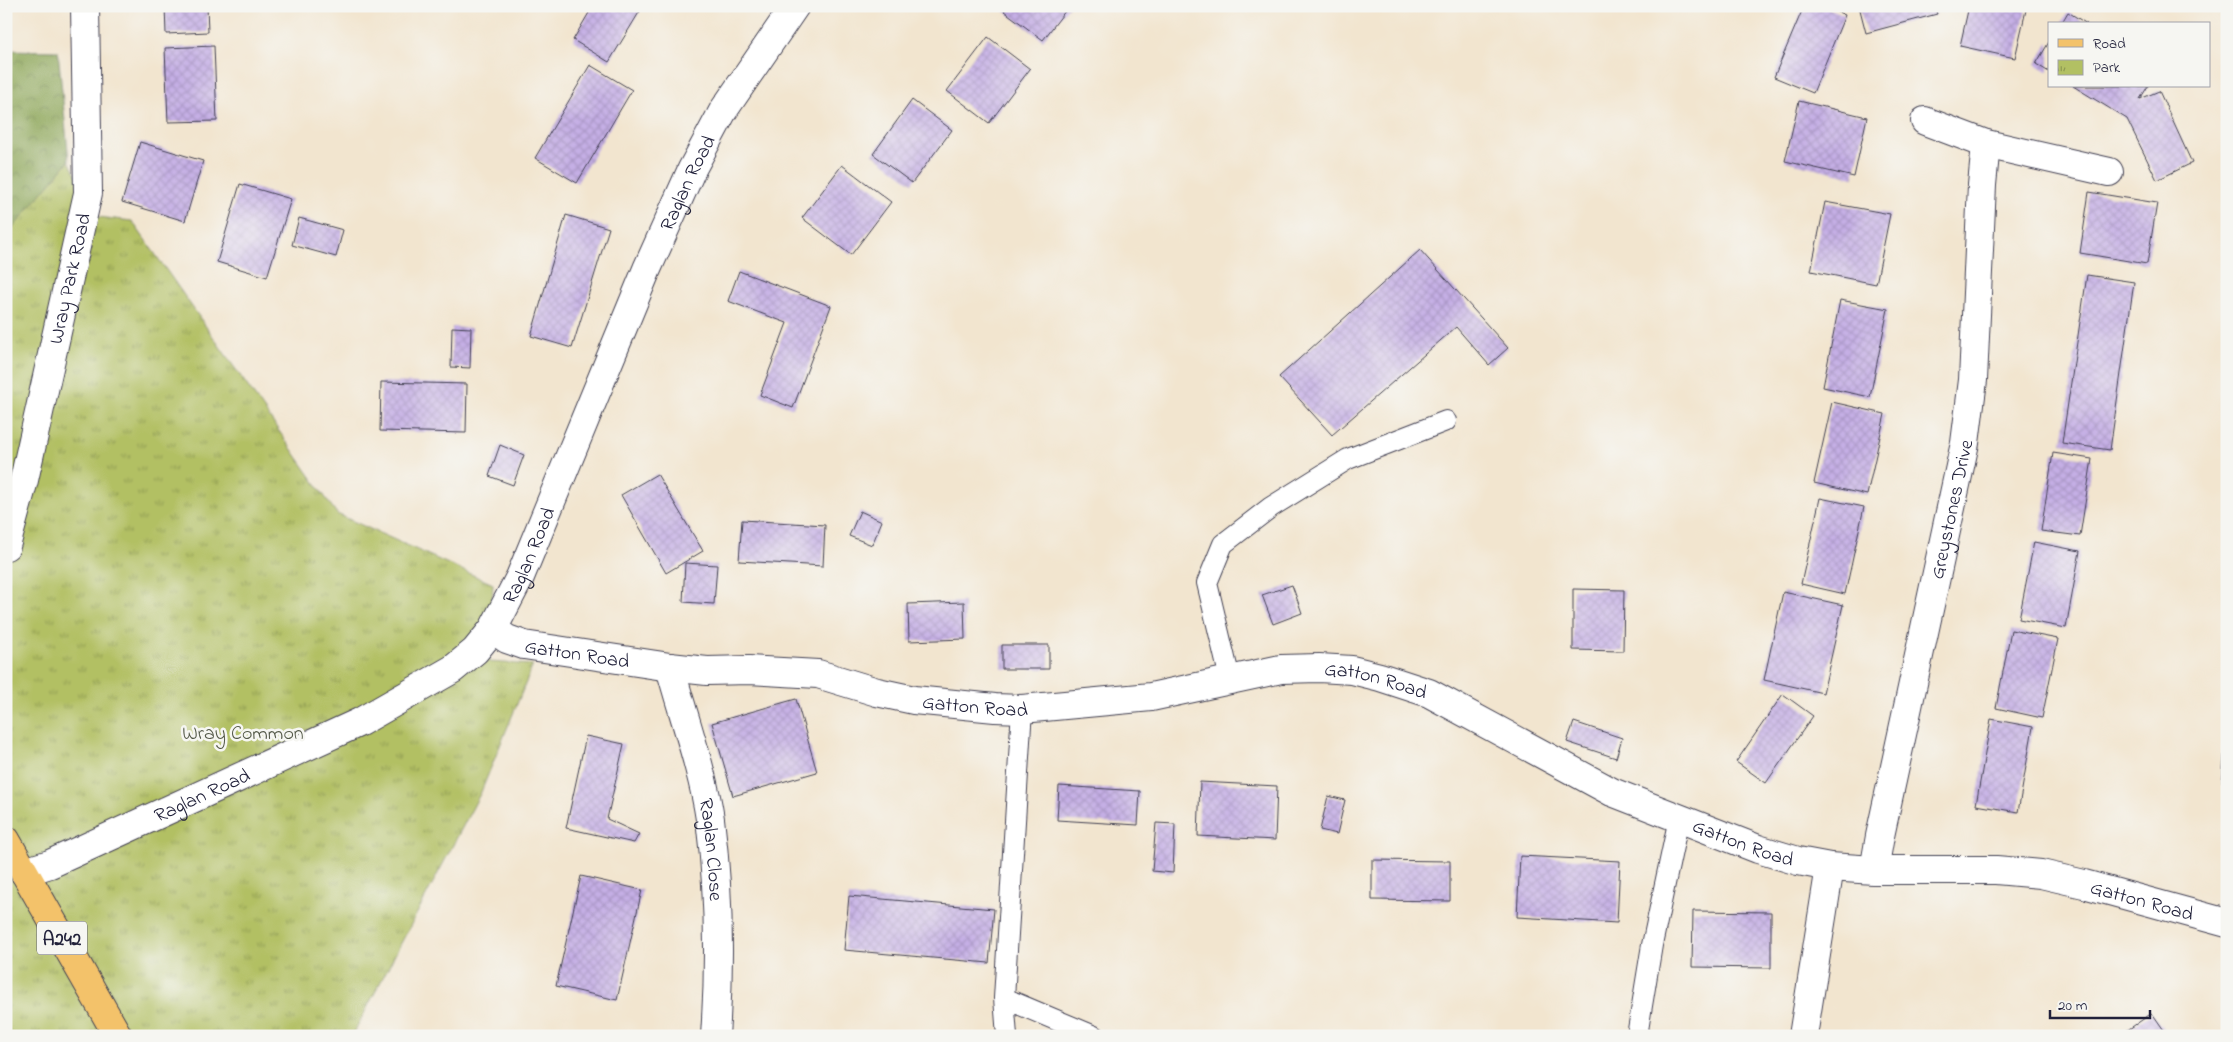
<svg xmlns="http://www.w3.org/2000/svg" width="2233" height="1042" viewBox="0 0 2233 1042" font-family="'Indie Flower',sans-serif">
	<style>
		.forest { fill: url(#forest-crowns); stroke: #58644a }
		.park { fill: url(#park-tufts); stroke: #6a714f }
		.building { fill: url(#building-cross-hatch) }
		.lines { fill: none; stroke-linecap: round; stroke-linejoin: round }
		.service-casing { stroke: #413f51; stroke-width: 22 }
		.minor-casing { stroke: #413f51; stroke-width: 30 }
		.tertiary-casing { stroke: #413f51; stroke-width: 30 }
		.primary-casing { stroke: #413f51; stroke-width: 30 }
		.service { stroke: #fff; stroke-width: 20 }
		.minor { stroke: #fff; stroke-width: 28 }
		.tertiary { stroke: #fff; stroke-width: 28 }
		.primary { stroke: #f3c26a; stroke-width: 28 }
		.labels { text-anchor: middle; stroke-width: 5; stroke-linejoin: round; paint-order: stroke }
		.shield { fill: #f6f6f2; stroke: #626272; stroke-width: 1 }
		.shield-label { font-size: 19px; font-weight: bold; fill: #22223b }
		.street-label { font-size: 20px; fill: #22223b; stroke: #f6f6f2 }
		.park-label { font-size: 20px; fill: #545949; stroke: #f6f6f2 }
	</style>
	<defs>
		<pattern id="forest-crowns" width="20" height="18" patternUnits="userSpaceOnUse" patternTransform="scale(1.25)"><rect width="20" height="18" fill="#8da659"/><path d="M2 6a3 3 0 1 1 6 0M12 15a3 3 0 1 1 6 0" fill="none" stroke="#73874b"/></pattern>
		<pattern id="park-tufts" width="24" height="20" patternUnits="userSpaceOnUse" patternTransform="scale(1.25)"><rect width="24" height="20" fill="#b2c063"/><path d="M3 7l-1-3M5 7V3M7 7l1-3M15 17l-1-3M17 17v-4M19 17l1-3" fill="none" stroke="#909c53"/></pattern>
		<pattern id="building-cross-hatch" width="8" height="8" patternUnits="userSpaceOnUse" patternTransform="scale(1.25)"><rect width="8" height="8" fill="#c5afe5"/><path d="M0 0l8 8M0 8l8-8" fill="none" stroke="#a996c5"/></pattern>
	</defs>
	<rect width="100%" height="100%" fill="#f6f6f2"/>
	<filter id="ink" filterUnits="userSpaceOnUse"><feTurbulence type="fractalNoise" baseFrequency=".02" numOctaves="2"/><feDisplacementMap in="SourceGraphic" scale="10" xChannelSelector="R" yChannelSelector="G"/><feConvolveMatrix kernelMatrix="1 2 1 2 8 2 1 2 1" color-interpolation-filters="sRGB"/></filter>
	<filter id="wash" filterUnits="userSpaceOnUse"><feTurbulence type="fractalNoise" baseFrequency=".0096" numOctaves="4" result="noise"/><feDisplacementMap in="SourceGraphic" scale="20" xChannelSelector="R" yChannelSelector="G"/><feGaussianBlur stdDeviation="1.12" result="paint"/><feColorMatrix in="noise" values="0 0 0 0 0 0 0 0 0 0 0 0 0 0 0 0 0 1.4 0 .05"/><feComposite in="paint" operator="in"/></filter>
	<g filter="url(#wash)">
		<rect width="100%" height="100%" fill="#f2e5cf"/>
		<path class="forest" d="M6 50 58 51 69 161 6 236Z"/>
		<path class="park" d="M69 161 98 217 132 221 337 514 493 584 489 662 533 665 481 792 352 1036H6V236Z"/>
		<g id="blocks">
			<path class="building" d="M165 6H207L208 32 166 34Z
				M593 6H643L609 62 573 40Z
				M1008 6H1069L1043 40 1004 11Z
				M1804 6H1824L1845 15 1813 93 1774 77Z
				M1859 6H1934L1937 14 1866 33Z
				M1969 6H2009L2026 10 2015 58 1960 46Z
				M2068 12 2087 24H2061Z
				M988 37 1030 69 989 123 947 91Z
				M2049 42V72L2036 64Z
				M214 46 217 121 168 122 165 48Z
				M590 65 632 90 577 183 535 158Z
				M2073 86H2148L2140 99 2159 91 2192 163 2157 180 2127 119Z
				M912 100 952 130 912 183 873 154Z
				M1799 101 1867 117 1854 177 1785 161Z
				M140 142 203 161 185 221 122 202Z
				M842 165 891 202 851 255 802 218Z
				M240 184 291 199 267 277 217 262Z
				M2089 192 2157 203 2147 264 2080 253Z
				M1825 202 1890 214 1876 284 1811 271Z
				M566 215 609 228 572 348 531 336Z
				M299 218 343 230 336 257 292 245Z
				M1420 250 1508 348 1489 365 1456 327 1332 435 1279 377Z
				M739 271 831 306 793 408 760 395 787 323 728 301Z
				M2087 275 2134 282 2110 450 2062 443Z
				M1840 300 1888 309 1870 397 1823 387Z
				M452 327 471 328 470 368 451 367Z
				M381 382 467 384 466 433 380 431Z
				M1832 402 1885 414 1867 495 1814 483Z
				M500 445 524 455 513 485 489 476Z
				M2053 453 2092 459 2080 536 2041 531Z
				M657 474 703 551 666 573 621 495Z
				M1820 498 1864 507 1845 594 1801 584Z
				M860 511 882 521 872 545 849 536Z
				M742 520 825 525 823 566 739 561Z
				M2034 542 2080 551 2066 628 2019 619Z
				M685 563 717 565 714 604 683 602Z
				M1292 585 1302 613 1273 624 1262 595Z
				M1573 589 1624 590 1623 651 1573 650Z
				M1783 592 1843 605 1823 693 1764 680Z
				M964 602 965 639 909 641 908 604Z
				M2011 630 2058 639 2042 718 1996 708Z
				M1002 645H1049V669H1002Z
				M1783 694 1813 716 1766 783 1736 762Z
				M796 699 817 772 733 796 712 723Z
				M1991 719 2033 727 2018 812 1976 805Z
				M1574 722 1622 738 1616 758 1567 742Z
				M586 736 624 744 607 819 639 834 634 843 566 828Z
				M2224 755H2227V783L2222 782Z
				M1200 782 1277 786 1275 840 1198 836Z
				M1059 786 1140 791 1138 825 1057 820Z
				M1328 796 1345 800 1337 834 1320 830Z
				M1156 823 1175 824 1173 873 1152 871Z
				M1520 856 1620 861 1617 923 1517 917Z
				M1372 860 1450 861V901L1372 900Z
				M581 876 642 890 617 1000 556 986Z
				M849 896 994 909 989 963 844 950Z
				M1693 911 1771 912V968L1692 967Z
				M2152 1013 2168 1036H2119Z"/>
		</g>
	</g>
	<g filter="url(#ink)">
		<use href="#blocks" fill-opacity="0" stroke="#413f51" stroke-width="1"/>
		<g class="lines">
			<defs>
				<path id="service" d="M1230 679 1207 583 1223 544 1271 507 1348 459 1446 421
					M1022 709 1004 998 1094 1036
					M1004 998 1007 1036
					M1637 1036 1652 945 1679 818"/>
				<g id="minor">
					<path d="M1986 144 2109 172"/>
					<path id="s1" d="M6 546 24 480 88 193 85 6"/>
					<path id="s2" d="M493 629 507 639 524 645 670 667 707 671 749 670 818 674 877 692 914 700 995 708 1022 709 1151 697 1281 669 1319 668 1352 670 1380 677 1429 693 1612 792 1758 849 1798 861 1830 867 1874 870H1996L2041 874 2084 884 2227 923"/>
					<path id="s3" d="M670 667C683 715 703 771 710 819 719 890 720 964 715 1036"/>
					<path id="s4" d="M1874 870 1880 836 1965 443 1973 380 1982 185 1986 144 1925 121"/>
					<path d="M1803 1036 1830 867"/>
				</g>
				<g id="tertiary">
					<path id="s5" d="M24 872 50 864 360 722 453 669 475 651 493 629 520 577 647 269 692 169 723 111 795 6"/>
				</g>
				<path id="primary" d="M6 840 118 1036"/>
			</defs>
			<use href="#service" class="service-casing"/>
			<use href="#minor" class="minor-casing"/>
			<use href="#tertiary" class="tertiary-casing"/>
			<use href="#primary" class="primary-casing"/>
			<use href="#service" class="service"/>
			<use href="#minor" class="minor"/>
			<use href="#tertiary" class="tertiary"/>
			<use href="#primary" class="primary"/>
		</g>
	</g>
	<g class="labels">
		<rect class="shield" x="37" y="921.5" width="50" height="33" rx="4"/>
		<g class="shield-label">
			<text x="62" y="945">A242</text>
		</g>
		<g class="street-label">
			<text dy="7" stroke="none"><textPath href="#s5" startOffset="1019">Raglan Road</textPath></text>
			<text dy="7" stroke="none"><textPath href="#s1" startOffset="275">Wray Park Road</textPath></text>
			<text dy="7" stroke="none"><textPath href="#s4" startOffset="369">Greystones Drive</textPath></text>
			<text dy="7" stroke="none"><textPath href="#s5" startOffset="614">Raglan Road</textPath></text>
			<text dy="7" stroke="none"><textPath href="#s2" startOffset="89">Gatton Road</textPath></text>
			<text dy="7" stroke="none"><textPath href="#s2" startOffset="898">Gatton Road</textPath></text>
			<text dy="7" stroke="none"><textPath href="#s2" startOffset="492">Gatton Road</textPath></text>
			<text dy="7" stroke="none"><textPath href="#s5" startOffset="194">Raglan Road</textPath></text>
			<text dy="7" stroke="none"><textPath href="#s2" startOffset="1302">Gatton Road</textPath></text>
			<text dy="7" stroke="none"><textPath href="#s3" startOffset="188">Raglan Close</textPath></text>
			<text dy="7" stroke="none"><textPath href="#s2" startOffset="1708">Gatton Road</textPath></text>
		</g>
		<g class="park-label">
			<text x="243" y="739">Wray Common</text>
		</g>
	</g>
	<rect width="2233" height="1042" fill="none" stroke="#f6f6f2" stroke-width="25"/>
	<rect x="2048" y="22" width="162" height="65" fill="#f6f6f2" stroke="#a1a1a9"/>
	<rect x="2058" y="39" width="25" height="8" fill="#f3c26a" stroke="#a1a1a9"/>
	<text x="2093" y="48" font-size="15" fill="#22223b">Road</text>
	<rect x="2058" y="60" width="25" height="15" fill="url(#park-tufts)" stroke="#a1a1a9"/>
	<text x="2093" y="72" font-size="15" fill="#22223b">Park</text>
	<path d="M2050 1010v8h100v-8" fill="none" stroke="#22223b" stroke-width="2.5"/>
	<text x="2058" y="1010" font-size="15" fill="#22223b" stroke="#f6f6f2" stroke-width="4" paint-order="stroke">20 m</text>
</svg>
